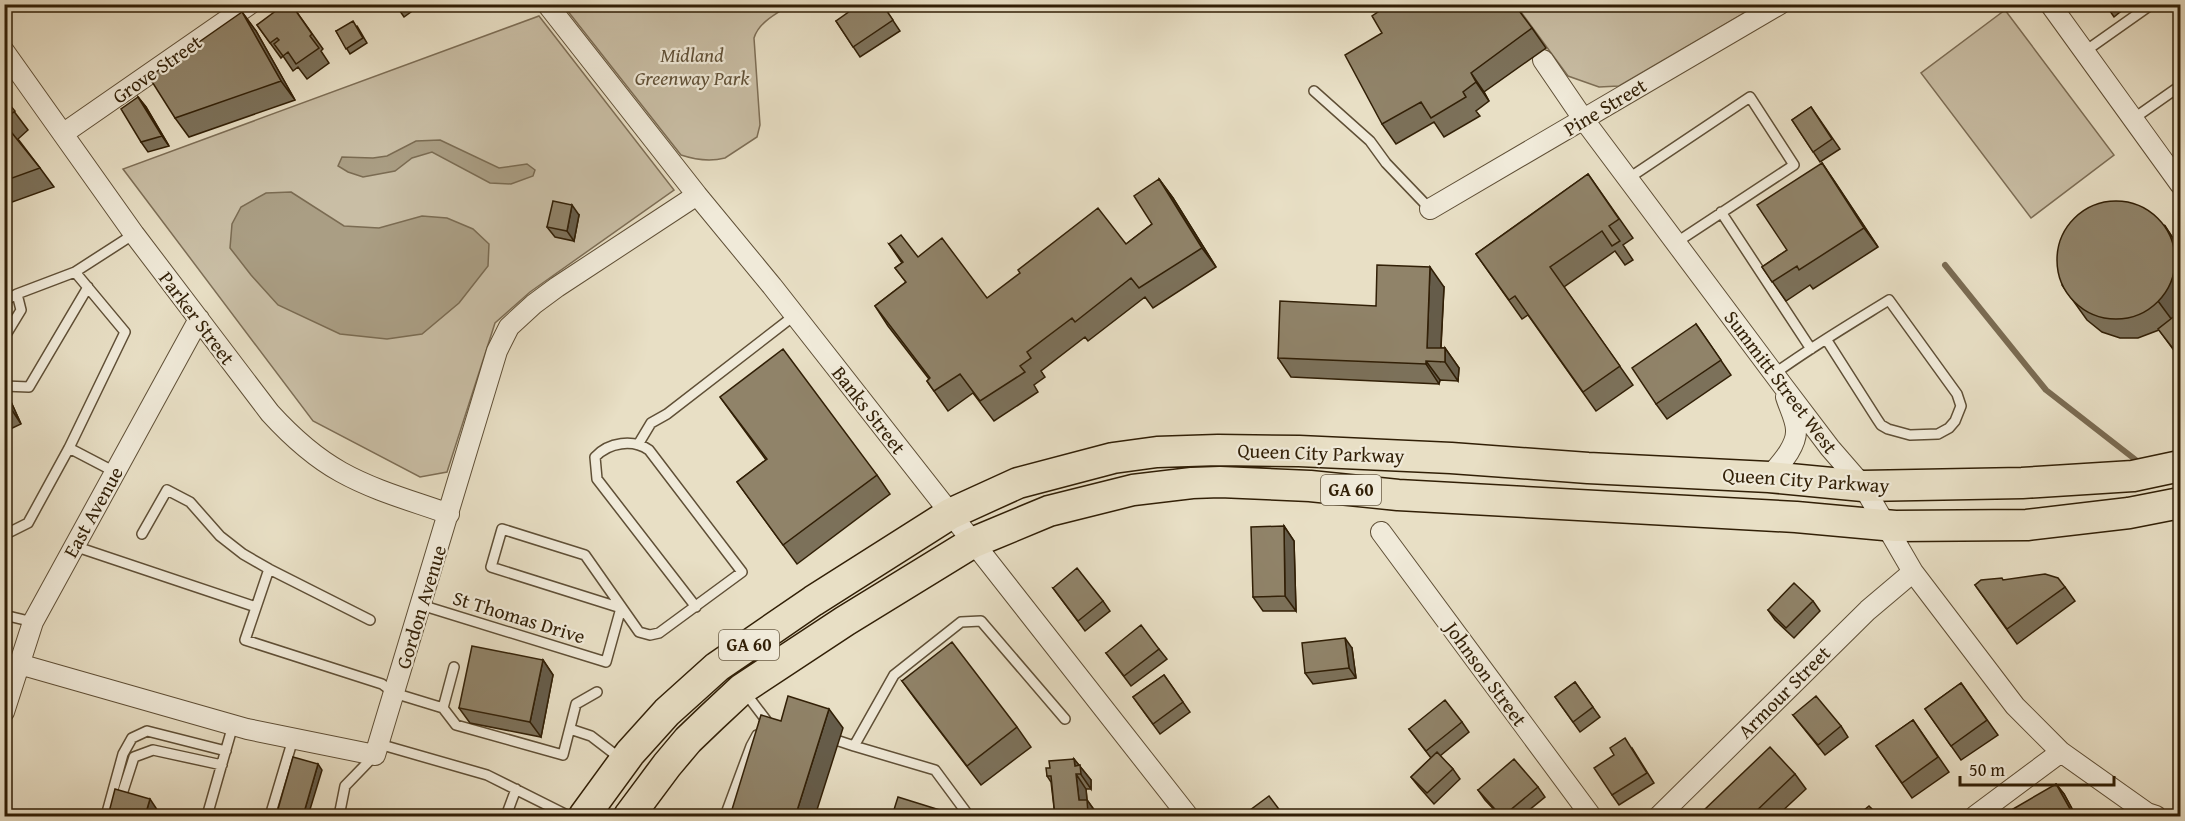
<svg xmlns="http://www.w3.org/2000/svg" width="2185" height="821" viewBox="0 0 2185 821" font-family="'Gentium Book Plus',serif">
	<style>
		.green { fill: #c9bea5; stroke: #7d6e56; stroke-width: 1.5 }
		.water { fill: #aa9e84; stroke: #7a6b52; stroke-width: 1.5 }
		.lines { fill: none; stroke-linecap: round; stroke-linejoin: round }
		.stream { stroke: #7a6b52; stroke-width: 6 }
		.service-casing { stroke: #5f4f36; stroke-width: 12 }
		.minor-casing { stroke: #5f4f36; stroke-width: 22 }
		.primary-casing { stroke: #311f06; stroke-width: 33 }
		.service { stroke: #f0ead9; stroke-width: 9 }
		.minor { stroke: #f0ead9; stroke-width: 20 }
		.primary { stroke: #e8dfc5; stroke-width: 30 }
		.wall { fill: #7c715a; stroke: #311f06; stroke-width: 1.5 }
		.shaded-wall { fill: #655c4a; stroke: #311f06; stroke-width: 1.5 }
		.building { fill: #908369; stroke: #311f06; stroke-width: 1.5 }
		.labels { text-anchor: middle; stroke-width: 4.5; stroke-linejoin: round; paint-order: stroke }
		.shield { fill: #f0ead9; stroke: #6a5c45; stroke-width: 1.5 }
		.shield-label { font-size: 18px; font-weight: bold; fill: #311f06 }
		.park-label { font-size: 20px; font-style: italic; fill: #5f4f36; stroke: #f0ead9 }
		.street-label { font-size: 20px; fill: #311f06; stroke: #f0ead9 }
	</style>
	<rect width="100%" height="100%" fill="#e8dfc5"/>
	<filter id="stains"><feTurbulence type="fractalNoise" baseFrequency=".00333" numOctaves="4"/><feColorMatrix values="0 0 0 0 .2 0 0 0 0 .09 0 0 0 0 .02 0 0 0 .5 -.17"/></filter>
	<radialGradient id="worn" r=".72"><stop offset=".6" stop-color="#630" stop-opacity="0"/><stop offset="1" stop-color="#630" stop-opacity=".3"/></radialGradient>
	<path class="green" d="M563 5H790C776 14 759 22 754 38L760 125 757 137 725 158C709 162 696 160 681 155Z
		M1516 5H1758L1619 86 1599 87 1568 76Z
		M2005 10 2114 155 2031 218 1921 73Z
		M539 16 674 190 530 292 495 323 447 472 420 477 313 421 123 169Z"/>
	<path class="water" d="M440 140 499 168 527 164 535 170 533 176 511 184 490 183 432 152 412 158 395 171 363 177 348 172 338 166 342 157 373 158 387 156 416 141Z
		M291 192 344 226 379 228 422 216 447 218 473 229 489 244 488 266 459 303 422 334 387 339 340 334 278 305 251 275 230 248 232 224 241 207 266 193Z"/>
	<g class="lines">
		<path class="stream" d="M1945 265 2046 390 2141 464"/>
		<defs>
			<path id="service" d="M2084 52 2152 4
				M1314 91 1370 141 1386 163 1430 209
				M2133 119 2180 86
				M1629 178 1750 97 1794 165 1677 242
				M1721 212 1811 349
				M4 301 17 294 75 272 134 234
				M4 338 21 310 17 294
				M1774 374C1811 347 1850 324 1889 300L1957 394 1961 406 1955 421 1949 428 1938 434 1910 435 1888 429 1881 425 1877 419 1826 339
				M4 386 29 387 88 287
				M639 443 651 423 667 414 795 315
				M69 448 115 472
				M142 534 167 490 190 502 220 536 243 554 269 569
				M4 535 28 523 69 448 125 332 75 272
				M74 546 256 607
				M421 605 606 662 621 608 491 567 502 529 585 555 639 632 650 635 659 633 742 572 649 450C633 439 609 442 595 457L597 479 696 607
				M4 615 33 622
				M370 620 269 569 245 640 382 684 394 693 443 708 456 725 563 755 576 704 597 692
				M744 691 766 720 764 723
				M443 708 454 667
				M570 729 591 736 621 759
				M839 741 854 746
				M379 744 487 775 569 816
				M106 816 123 754 132 738 147 731 226 751
				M115 816 134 757 153 750 222 765
				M207 816 233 725
				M270 816 293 739
				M339 816 345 786 375 755
				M506 816 516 789
				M725 816 751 746 757 735
				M969 816 935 770 854 746 894 675 961 622 981 621 1065 719"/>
			<path id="minor" d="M547 4 697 195 772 286 1188 816
				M2050 4 2180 184
				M4 51 134 234 270 413C291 436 314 457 341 472 375 491 413 501 449 514
				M1543 60 1584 120 1783 386 1830 448 1863 486 1913 572 2015 706 2061 752 2147 813 2156 816
				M64 133 250 4
				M1430 209 1780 4
				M1769 477C1779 465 1797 447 1796 430 1796 420 1789 407 1786 397
				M1381 532 1591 816
				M19 664 247 729 375 755 497 351 509 327 534 304 557 287 697 195
				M4 712 33 622 199 319
				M1659 816 1868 610 1913 572
				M1975 816 2061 752"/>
			<path id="primary" d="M584 816 630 753 667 712 717 667 813 601 950 514 1018 483 1113 458 1157 452 1218 450 1299 451 1451 458 1588 468 1769 477 1863 486 2022 483 2133 476 2180 466
				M629 816 667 765 688 740 712 717 742 689 845 621 972 543 1049 511 1133 490 1192 483 1220 482 1310 486 1398 495 1796 517 1895 526 2027 525 2129 513 2180 503"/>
		</defs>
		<use href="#service" class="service-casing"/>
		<use href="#minor" class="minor-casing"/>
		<use href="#primary" class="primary-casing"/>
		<use href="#service" class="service"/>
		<use href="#minor" class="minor"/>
		<use href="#primary" class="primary"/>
	</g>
	<path class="wall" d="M291 4 323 49 321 51 329 63 307 79 298 67 293 71 283 56 281 58 257 25Z
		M395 4H422L404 17Z
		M882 4 900 31 860 57 836 21Z
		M1390 4H1413L1415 7 1532 28 1546 48 1484 92 1489 101 1476 111 1480 116 1444 137 1434 122 1396 144 1382 124V33Z
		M2105 4H2130L2114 17Z
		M242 12 256 31 295 100 189 137 175 118Z
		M357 26 367 43 350 54 336 31Z
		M138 97 146 107 169 146 148 152 141 142Z
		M4 98 28 130 18 139 40 168 54 187 4 205Z
		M1811 107 1840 149 1820 162 1792 120Z
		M1822 163 1878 247 1813 289 1810 285 1786 301 1762 267 1787 250Z
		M1588 174 1633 238 1623 245 1633 260 1625 265 1615 251 1564 287 1633 385 1596 411 1528 315 1522 319 1476 254Z
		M1159 179 1173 198 1216 267 1153 308 1145 297 1088 341 1085 337 1041 371 1045 377 1034 385 1038 392 994 421 973 393 948 411 927 381 929 379 888 326 875 306 906 282 895 268 902 263 889 244 918 257 987 298 1126 244 1152 224Z
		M579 215 574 241 555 237 547 227Z
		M2165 226 2178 246 2181 251V308L2175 316 2181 311V360L2159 330 2138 338H2120L2102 332 2087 320 2062 285Z
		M1444 287 1441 348H1445L1459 368 1458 381 1440 380 1439 384 1291 377 1278 358 1376 306Z
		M1696 324 1731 375 1667 419 1656 404Z
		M4 393 11 402 21 424 4 432Z
		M720 397 877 475 890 494 797 564 737 482 766 460Z
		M1284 526 1294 541 1296 611H1263L1253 597Z
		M2004 580 2065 587 2075 601 2017 644 1975 585Z
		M1053 588 1103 601 1110 611 1085 631Z
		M1813 601 1820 611 1794 638 1775 620 1768 610Z
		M1352 648 1356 678 1313 684 1305 673Z
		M1159 649 1167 659 1131 686 1106 653Z
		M543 660 553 675 541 737 470 723 459 708Z
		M1164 675 1190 712 1160 734 1133 697Z
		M902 681 1017 727 1031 747 981 785 916 700Z
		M1575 682 1600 717 1580 732 1555 697Z
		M1961 683 1998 735 1961 760 1925 709Z
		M1793 715 1841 726 1848 737 1825 755Z
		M1913 720 1949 772 1912 798 1876 746Z
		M1462 722 1469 732 1440 756 1453 769 1460 779 1434 804 1419 787 1411 777 1431 758 1409 729Z
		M1632 748 1654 783 1619 805 1612 795Z
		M1074 759 1091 780V789H1086L1087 800 1097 814 1098 816H1055L1051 782 1047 776 1050 768Z
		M1795 774 1806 789 1777 816H1705L1702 812Z
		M2056 784 2064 794 2076 816H2018Z
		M1538 787 1545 797 1522 816H1500L1485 800 1478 790Z"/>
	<path class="shaded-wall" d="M242 12 256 31 295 100 281 81Z
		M1471 73 1484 92 1489 101 1476 82Z
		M138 97 146 107 169 146 162 136Z
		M1822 163 1835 182 1878 247 1864 228Z
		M1159 179 1173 198 1216 267 1202 248Z
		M572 205 579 215 574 241 567 231Z
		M2165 226 2178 246 2181 251V308L2172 320 2158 301Z
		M1430 267 1444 287 1440 361 1427 348Z
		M1445 348 1459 368 1458 381 1445 362Z
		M1426 361 1440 380 1439 384 1426 364Z
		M4 393 11 402 21 424 8 404 4 398Z
		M1284 526 1294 541 1296 611 1285 596Z
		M1345 638 1352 648 1356 678 1349 668Z
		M543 660 553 675 541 737 530 722Z
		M829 709 843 728 815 816H798L796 814Z
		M1074 759 1091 780V789L1075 766Z
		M318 764 322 770 308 816H303Z
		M1076 774 1086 789 1087 800 1097 814 1098 816H1091L1079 800Z
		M2056 784 2064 794 2076 816 2070 809Z
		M150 799 160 814 159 816H145Z"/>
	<path class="building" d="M285 4H291L312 34 310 36 319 48 296 64 288 52 283 56 274 44 279 40 277 38 270 43 257 25Z
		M860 4H882L893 20 853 47 836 21Z
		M1390 4H1412L1414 8 1419 4H1514L1532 28 1471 73 1476 82 1463 92 1466 97 1431 118 1421 102 1382 124 1345 55 1382 33 1372 16Z
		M242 12 281 81 175 118 149 77Z
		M353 21 363 38 346 49 336 31Z
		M138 97 162 136 141 142 121 109Z
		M4 98 15 111 4 119Z
		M1811 107 1832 139 1813 152 1792 120Z
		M4 123 40 168 4 181Z
		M1822 163 1864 228 1799 270 1797 266 1772 282 1762 267 1787 250 1757 205Z
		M1588 174 1619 219 1609 226 1620 241 1612 246 1602 231 1550 267 1620 366 1583 392 1515 296 1509 300 1476 254Z
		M1159 179 1202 248 1139 288 1131 278 1075 322 1072 318 1027 352 1031 358 1020 366 1025 372 980 401 960 374 934 391 927 381 930 378 875 306 906 282 895 268 903 262 889 244 901 235 918 257 942 238 987 298 1020 273 1018 270 1098 208 1126 244 1152 224 1134 196Z
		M553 201 572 205 567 231 547 227Z
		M2057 260a59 59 0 1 1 118 0a59 59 0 1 1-118 0Z
		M1377 265 1430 267 1427 348H1445V362L1426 361V364L1278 358 1280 301 1376 306Z
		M2181 311V359L2158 329Z
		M1696 324 1721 360 1656 404 1632 368Z
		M783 349 877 475 783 545 737 482 767 459 720 397Z
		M4 398 8 404 4 406Z
		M1284 526 1285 596 1253 597 1251 527Z
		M1077 568 1103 601 1078 621 1053 588Z
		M2045 574 2058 578 2065 587 2007 629 1975 585 1981 580 2002 578 2003 580Z
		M1794 583 1813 601 1786 628 1768 610Z
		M1141 625 1159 649 1124 676 1106 653Z
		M1345 638 1349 668 1305 673 1302 643Z
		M952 642 1017 727 967 766 902 681Z
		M472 646 543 660 530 722 459 708Z
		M1164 675 1183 702 1153 724 1133 697Z
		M1575 682 1593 707 1573 722 1555 697Z
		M1961 683 1987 720 1951 746 1925 709Z
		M788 696 829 709 796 814 803 816H730L761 715 781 721Z
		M1816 696 1841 726 1818 745 1793 715Z
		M1445 700 1462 722 1426 751 1409 729Z
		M1913 720 1938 757 1902 783 1876 746Z
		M1625 738 1647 773 1612 795 1594 768 1614 755 1610 748Z
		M1770 747 1795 774 1751 816H1707L1702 812Z
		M1437 752 1453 769 1427 793 1411 777Z
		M293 757 318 764 303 816H276Z
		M1074 759 1075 766 1080 765 1081 774H1076L1079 800H1087L1088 813 1080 814V816H1055L1051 776H1047L1046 768H1050L1049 761Z
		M1514 759 1538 787 1503 816H1501L1478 790Z
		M2056 784 2070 809 2056 816H2018L2013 809Z
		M115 789 150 799 145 816H108Z
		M1269 796 1284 816H1242Z
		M898 797 959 816H892Z
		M1869 806 1879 816H1857Z"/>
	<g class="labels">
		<g class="shield">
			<rect x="1321" y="475" width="60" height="30" rx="4.5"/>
			<rect x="719" y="630" width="60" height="30" rx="4.5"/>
		</g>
		<g class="shield-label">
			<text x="1351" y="496">GA 60</text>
			<text x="749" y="651">GA 60</text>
		</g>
		<g class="park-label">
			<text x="692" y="62">Midland<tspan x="692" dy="23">Greenway Park</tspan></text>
		</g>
		<g class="street-label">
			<text transform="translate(157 69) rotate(-35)" y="7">Grove Street</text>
			<text transform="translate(1605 107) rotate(-31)" y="7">Pine Street</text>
			<text transform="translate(197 318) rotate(53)" y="7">Parker Street</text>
			<text transform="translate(1781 382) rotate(53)" y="7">Summitt Street West</text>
			<text transform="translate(869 410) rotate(52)" y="7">Banks Street</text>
			<text transform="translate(1321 453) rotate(2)" y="7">Queen City Parkway</text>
			<text transform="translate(1806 480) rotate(4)" y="7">Queen City Parkway</text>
			<text transform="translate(93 512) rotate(-61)" y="7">East Avenue</text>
			<text transform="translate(421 607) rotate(-73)" y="7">Gordon Avenue</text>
			<text transform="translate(519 617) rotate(17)" y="7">St Thomas Drive</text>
			<text transform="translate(1486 674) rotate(54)" y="7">Johnson Street</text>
			<text transform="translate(1784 692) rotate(-45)" y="7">Armour Street</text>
		</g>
	</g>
	<rect width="2185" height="821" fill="none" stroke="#e8dfc5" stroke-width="24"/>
	<rect x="6" y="6" width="2173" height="809" fill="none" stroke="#311f06" stroke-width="3"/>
	<rect x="12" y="12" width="2161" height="797" fill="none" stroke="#311f06" stroke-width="1.5"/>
	<path d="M1960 776v9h154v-9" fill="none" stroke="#311f06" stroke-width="3"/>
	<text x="1969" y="776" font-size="18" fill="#311f06" stroke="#f0ead9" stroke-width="4.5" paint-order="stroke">50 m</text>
	<rect width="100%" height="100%" filter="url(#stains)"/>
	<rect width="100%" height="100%" fill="url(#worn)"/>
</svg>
